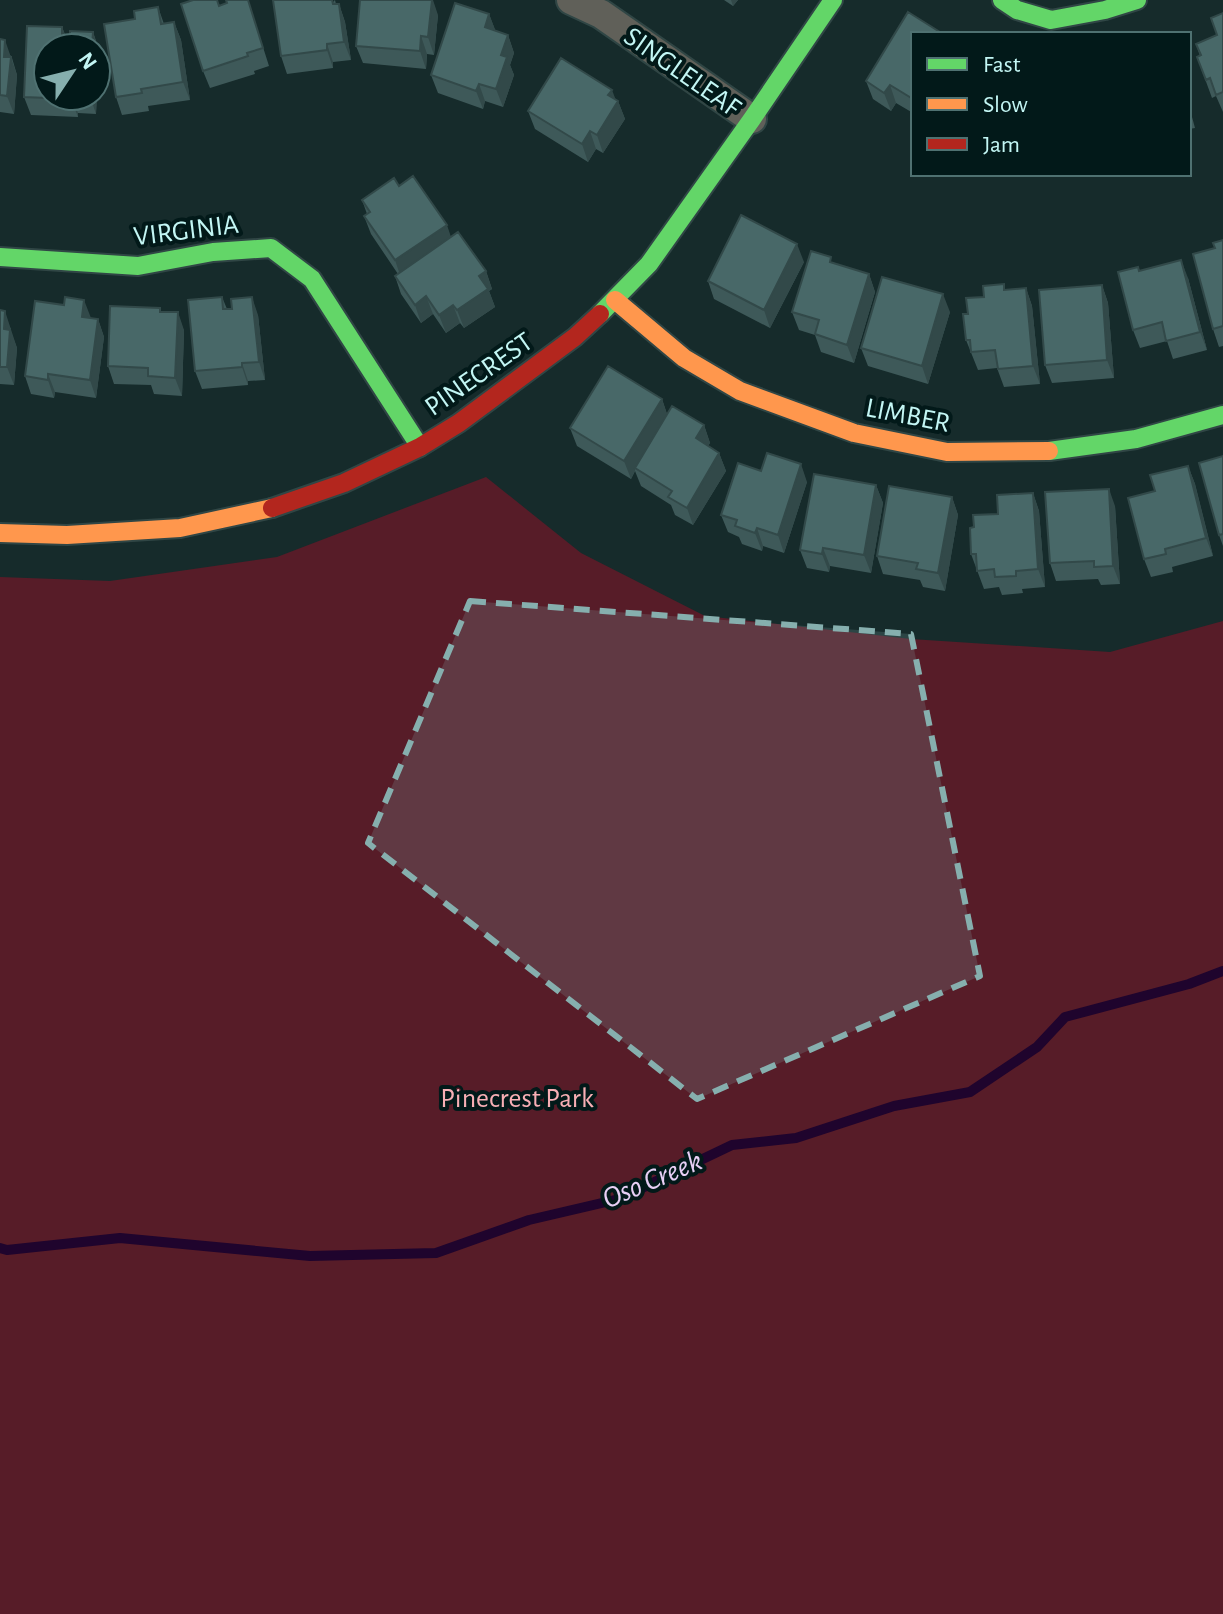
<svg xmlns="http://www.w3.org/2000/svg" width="1223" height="1614" viewBox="0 0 1223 1614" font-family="'Alegreya Sans',sans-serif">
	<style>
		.green { fill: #571c28 }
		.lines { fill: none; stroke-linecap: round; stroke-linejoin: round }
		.stream { stroke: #1f042d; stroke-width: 10 }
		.street-casing { stroke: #304645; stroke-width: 32 }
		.fast-casing { stroke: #304645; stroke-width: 22 }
		.slow-casing { stroke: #304645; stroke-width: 22 }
		.jam-casing { stroke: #304645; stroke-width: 22 }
		.street { stroke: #606059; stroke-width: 28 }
		.fast { stroke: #63d668; stroke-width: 18 }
		.slow { stroke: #ff974d; stroke-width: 18 }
		.jam { stroke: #b3261e; stroke-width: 18 }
		.wall { fill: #3e5959; fill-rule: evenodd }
		.shaded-wall { fill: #324949 }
		.building { fill: #486868; stroke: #324949; stroke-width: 2 }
		.marked { fill: #86afae; fill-opacity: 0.2; stroke: #86afae; stroke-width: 6; stroke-dasharray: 16 10; stroke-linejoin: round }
		.labels { text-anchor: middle; stroke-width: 8; stroke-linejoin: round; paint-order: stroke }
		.street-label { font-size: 28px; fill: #c3f6f4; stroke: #021919 }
		.park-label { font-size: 28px; fill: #f8afb5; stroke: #021919 }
		.water-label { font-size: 30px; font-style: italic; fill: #e7cff5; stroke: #021919 }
	</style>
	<rect width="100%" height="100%" fill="#162b2b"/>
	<path class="green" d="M486 477 581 553 705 616 911 639 1110 652 1223 621V1614H0V577L110 581 277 557Z"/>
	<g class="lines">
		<path class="stream" d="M0 1248 7 1250 120 1238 310 1256 436 1253 529 1220 619 1199 732 1145 796 1138 894 1106 970 1092 1037 1047 1065 1017 1189 984 1223 971"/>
		<defs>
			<path id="street" d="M571 0 601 14 752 119"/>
			<path id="fast" d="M1002 0 1017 10 1051 20 1105 10 1137 0
				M0 257 138 266 213 252 271 248 312 279 420 447
				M600 314 649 264 752 119 833 0
				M1049 451 1136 439 1223 415"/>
			<path id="slow" d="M615 300 684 358 740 391 854 433 947 452 1049 451
				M0 533 67 535 180 528 272 508"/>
			<path id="jam" d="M272 508 344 483 420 447 459 423 575 337 600 314"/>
		</defs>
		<use href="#street" class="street-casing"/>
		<use href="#fast" class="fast-casing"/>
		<use href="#slow" class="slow-casing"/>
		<use href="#jam" class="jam-casing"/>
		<use href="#street" class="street"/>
		<use href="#fast" class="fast"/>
		<use href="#slow" class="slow"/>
		<use href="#jam" class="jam"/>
	</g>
	<path class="wall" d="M226 0H248L269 66 254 71 255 74 210 88 203 71 219 6 227 3Z
		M335 0 336 4H339L345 22 351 60 333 62V68L287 74 281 56Z
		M724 0H738L733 6Z
		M158 7 164 24 174 22 181 40 190 100 148 106 149 111 122 115 116 97 135 19Z
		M1223 13V112L1216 96 1212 98 1197 57 1200 56 1196 44 1217 36Z
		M489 14 495 30 508 35 514 53 510 65 514 75 503 107 485 101 483 109 438 93 431 75Z
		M438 15 434 55 427 54 426 69 363 63 356 46Z
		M27 26 62 27 68 42H70V31L93 32 99 50 96 114 78 113V117L31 115 24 97ZM48 48H96V96H48Z
		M913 34V113L896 103 891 111 873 99 866 81Z
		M0 39 12 58 17 75 14 114 0 112Z
		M618 101 625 119 603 153 596 149 588 162 535 129 528 111Z
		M1189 106 1195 128 1189 129Z
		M399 186 486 271 492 289 489 291 495 307 464 328 460 323 446 333 433 314 421 323 401 294 395 276 398 274 371 234 364 216 367 214 362 200Z
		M1223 240V346L1219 347 1213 329 1215 248Z
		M804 262 770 328 714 299 708 281Z
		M833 263 869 274 875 292 854 363 821 352 815 335 799 330 792 312Z
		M1139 271 1188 278 1207 350 1173 359 1167 341 1140 348 1133 330Z
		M1102 285 1108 303 1114 378 1052 383 1045 365Z
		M1026 288 1032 306 1040 384 1004 387 997 368 978 370 966 340 968 314 984 297 1005 290Z
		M222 297 227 309 258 315 265 380 248 381V385L202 389 195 371Z
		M0 310 11 329V332L17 348 14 385 0 384Z
		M161 312 184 330 182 396 154 394 151 385 114 384 108 366Z
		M950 312 928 384 868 366 861 348Z
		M91 318 98 319 104 337 96 398 55 392 54 398 31 394 25 376Z
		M662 399 667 414 704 425 710 443 708 446 719 453 726 471 693 525 675 515 671 505 641 486 635 471 631 479 577 446 570 428Z
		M1223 456V546L1219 535Z
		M1188 466 1195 484 1213 556 1172 567 1173 572 1151 577 1144 559 1155 491Z
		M761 471 807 482 784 553 763 546 762 551 742 544 739 537 728 532 721 515Z
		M876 485 883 503 871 573 830 566 829 572 807 568 800 550Z
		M1033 493 1039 511 1045 587 1022 589 1023 593 1002 595 999 587 984 589 971 554 974 527Z
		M952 497 958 515 945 591 923 587 920 580 883 574 877 556Z
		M1115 506 1120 584 1101 585 1098 579 1056 581 1050 563Z"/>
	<path class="shaded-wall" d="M432 0H433L438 15 434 55 428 37Z
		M731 0H738L733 6Z
		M339 4 345 22 351 60 344 42Z
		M489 14 496 32 485 27Z
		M174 22 181 40 190 100 183 82Z
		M62 27 69 45 62 41Z
		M93 32 99 50 96 114 90 96H96V48H92Z
		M508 35 514 53 510 65 514 75 503 107 496 89 501 55Z
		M421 36 427 54 426 69 420 51Z
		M5 40 17 75 14 114 7 96 4 57Z
		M327 44 333 62V68L327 50Z
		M479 84 485 101 483 109 476 91Z
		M890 85 896 103 891 111 884 93Z
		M612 90 617 103 618 101 625 119 603 153 597 135 608 95Z
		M72 96 78 113V117L71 99Z
		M590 131 596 149 588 162 582 144Z
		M447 225 453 243 401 278 395 260Z
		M797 244 804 262 770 328 764 310Z
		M1181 260 1188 278 1207 350 1200 332Z
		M486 271 492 289 489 291 495 307 464 328 457 310 479 276Z
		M869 274 875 292 854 363 847 345Z
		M1102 285 1108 303 1114 378 1107 360Z
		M1026 288 1032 306 1040 384 1033 366Z
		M943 294 950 312 928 384 922 366Z
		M426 296 433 314 421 323 415 305Z
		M252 297 258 315 265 380 259 362Z
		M84 300 91 318 82 317Z
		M453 305 460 323 446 333 439 315Z
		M5 311 17 348 14 385 7 367 4 329Z
		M178 312 184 330 182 396 175 378Z
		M98 319 104 337 96 398 90 380Z
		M242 363 248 381V385L242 367Z
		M48 374 55 392 54 398 48 380Z
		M662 399 668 417 635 468V471L631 479 624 461Z
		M704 425 710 443 702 456 696 438Z
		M719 453 726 471 693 525 687 508Z
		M801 464 807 482 784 553 778 535Z
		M1188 466 1195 484 1213 556 1206 538Z
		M876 485 883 503 871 573 864 555Z
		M1109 489 1115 506 1120 584 1113 566Z
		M1033 493 1039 511 1045 587 1038 569Z
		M952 497 958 515 945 591 938 573Z
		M757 528 763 546 762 551 755 533Z
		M823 548 830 566 829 572 822 554Z"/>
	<path class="building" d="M193 0H217L219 6 227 3 226 0H248L263 48 247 53 248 56 203 71 181 4Z
		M273 0H332L333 4H339L344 42 327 44V50L281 56Z
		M360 0H432L428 37 421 36 420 51 356 46Z
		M455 3 489 14 485 27 508 35 501 55 507 57 496 89 479 84 476 91 431 75Z
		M158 7 161 24 174 22 183 82 141 89 142 93 116 97 104 24 135 19 134 11Z
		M908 12 943 34H913V99L890 85 884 93 866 81Z
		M1223 13V92L1216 95 1210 78 1206 80 1197 57 1201 55 1196 44 1217 35 1211 18Z
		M27 26 62 27V41L70 42V31L93 32 92 48H48V96H71V99L24 97Z
		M0 39 5 40 4 57H11L7 96 0 95Z
		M561 58 612 90 608 95 618 101 597 135 590 131 582 144 528 111Z
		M413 176 447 225 395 260 364 216 370 212 362 200 394 178 399 186Z
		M741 215 797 244 764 310 708 281Z
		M458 232 486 271 479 276 488 289 457 310 453 305 439 315 426 296 415 305 395 276Z
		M1223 240V326L1213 329 1193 254 1215 248 1213 243Z
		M811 251 831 257 830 262 869 274 847 345 815 334 819 320 792 312Z
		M1181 260 1200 332 1166 341 1162 322 1133 330 1118 272 1138 267 1139 271Z
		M882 277 943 294 922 366 861 348Z
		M1004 284V290L1026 288 1033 366 998 369 995 350 971 352 970 340H966L963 314H968L966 298 984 297 983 286Z
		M1102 285 1107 360 1045 365 1039 290Z
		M65 297 84 300 82 317 98 319 90 380 48 374V380L25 376 35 301 64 305Z
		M222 297 223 309H232L231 299 252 297 259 362 242 363V367L195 371 188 300Z
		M110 306 160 308V312H178L175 378 148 376V368L108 366Z
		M0 310 5 311 4 329 10 330 7 367H0Z
		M608 366 662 399 624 461 570 428Z
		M672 406 704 425 696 438 719 453 687 508 668 497 672 491 635 468Z
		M767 453 801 464 778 535 757 528 755 533 735 526 737 520 721 515 738 463 761 471Z
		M1223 456V534L1219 535 1199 463Z
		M1188 466 1206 538 1165 549 1166 554 1144 559 1128 498 1155 491 1150 475Z
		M814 474 876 485 864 555 823 548 822 554 800 550Z
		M889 486 952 497 938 573 916 569 918 563 877 556Z
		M1109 489 1113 566 1094 567V561L1050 563 1045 492Z
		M1033 493 1038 569 1016 571V576L995 577 994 569 977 571 976 554H971L970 528 974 527 973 515 998 514 997 495Z"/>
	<path class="marked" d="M470 601 911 634 980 976 697 1099 368 843Z"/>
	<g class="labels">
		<g class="street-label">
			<text transform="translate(683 71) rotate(35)" y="10">SINGLELEAF</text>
			<text transform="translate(186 229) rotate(-7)" y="10">VIRGINIA</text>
			<text transform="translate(478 373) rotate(-35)" y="10">PINECREST</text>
			<text transform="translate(908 414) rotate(11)" y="10">LIMBER</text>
		</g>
		<g class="park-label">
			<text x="517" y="1107">Pinecrest Park</text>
		</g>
		<g class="water-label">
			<text transform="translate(652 1179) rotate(-23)" y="10">Oso Creek</text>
		</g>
	</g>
	<rect x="911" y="32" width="280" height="144" fill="#021919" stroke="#4f7171" stroke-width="2"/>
	<rect x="927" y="58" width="40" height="12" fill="#63d668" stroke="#4f7171" stroke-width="2"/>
	<text x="983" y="72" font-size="24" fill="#c3f6f4">Fast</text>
	<rect x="927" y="98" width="40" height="12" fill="#ff974d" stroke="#4f7171" stroke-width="2"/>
	<text x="983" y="112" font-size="24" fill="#c3f6f4">Slow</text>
	<rect x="927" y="138" width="40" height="12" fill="#b3261e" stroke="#4f7171" stroke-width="2"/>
	<text x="983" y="152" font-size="24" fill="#c3f6f4">Jam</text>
	<g transform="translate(72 72) rotate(55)"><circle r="38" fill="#021919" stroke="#4f7171" stroke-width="2"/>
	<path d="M0-6L14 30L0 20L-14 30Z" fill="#86afae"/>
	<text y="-12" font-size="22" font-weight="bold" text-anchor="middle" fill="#c3f6f4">N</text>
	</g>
</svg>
